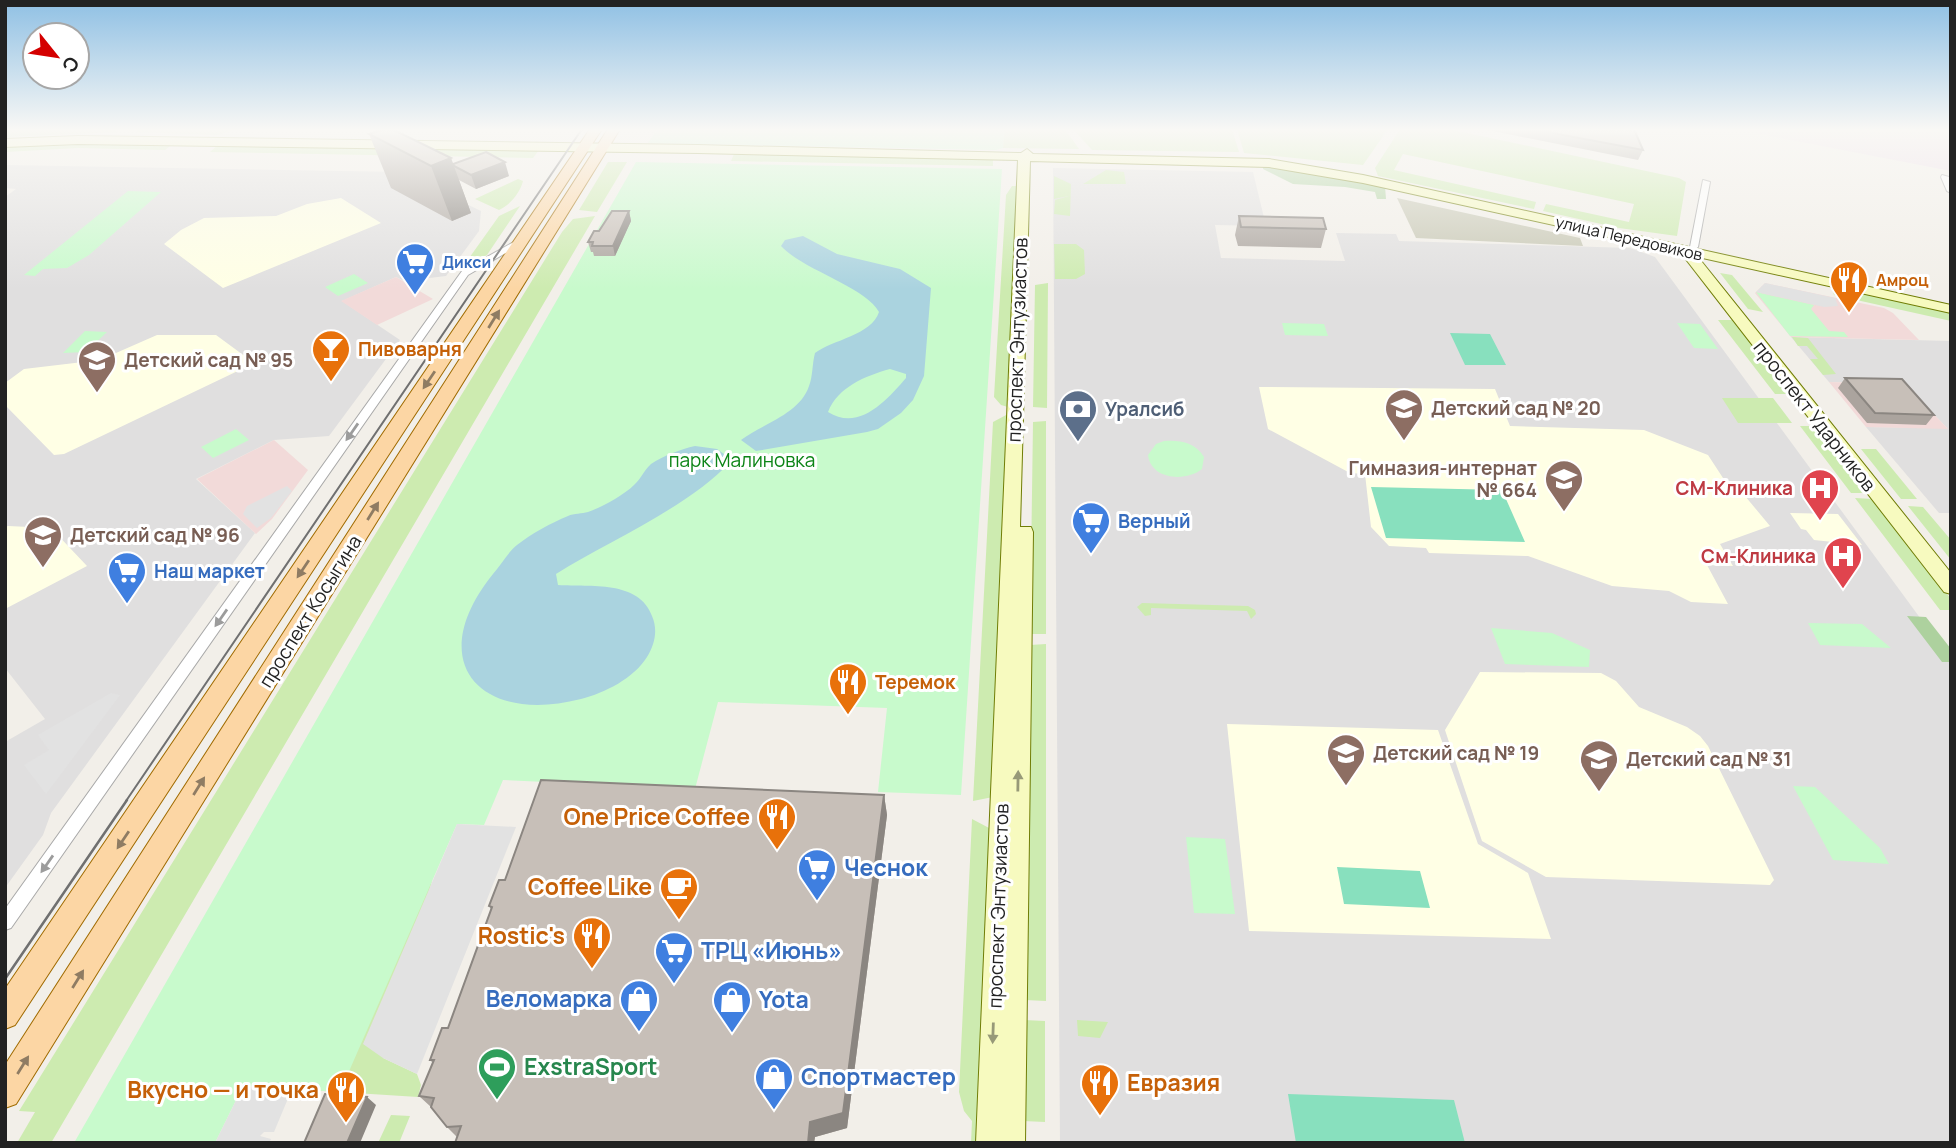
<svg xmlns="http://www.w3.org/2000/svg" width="1956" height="1148" viewBox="0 0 1956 1148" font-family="Manrope,sans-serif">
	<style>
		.residential { fill: #e0dfdf }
		.commercial { fill: #f2dad9 }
		.industrial { fill: #ebdbe8 }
		.education { fill: #ffffe5 }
		.construction { fill: #c7c7b4 }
		.grass { fill: #cdebb0 }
		.forest { fill: #add19e }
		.park { fill: #c8facc }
		.pitch { fill: #88e0be }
		.parking { fill: #e2e2e2 }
		.water { fill: #aad3df; fill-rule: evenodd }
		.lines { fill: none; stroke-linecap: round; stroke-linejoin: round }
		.street-casing { stroke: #a9a9a9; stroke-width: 2 }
		.secondary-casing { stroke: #707d05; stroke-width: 2 }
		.primary-casing { stroke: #a06b00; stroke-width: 2 }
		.street { fill: #fff; fill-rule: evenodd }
		.secondary { fill: #f7fabf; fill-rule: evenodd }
		.primary { fill: #fcd6a4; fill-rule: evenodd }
		.tram-far1 { stroke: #707070; stroke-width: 2 }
		.tram { stroke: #707070; stroke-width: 2.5 }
		.wall { fill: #aba49e }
		.shaded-wall { fill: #8b8681 }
		.building { fill: #c7bfb8; stroke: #8b8681; stroke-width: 2 }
		.oneway { fill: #8f7c63 }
		.oneway2 { fill: #9c9c9c }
		.oneway3 { fill: #979978 }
		.labels { text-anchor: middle; stroke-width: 6; stroke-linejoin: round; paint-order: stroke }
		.far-street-label { font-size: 16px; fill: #222; stroke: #fff }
		.far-shop-label { font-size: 16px; font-weight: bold; fill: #366cbe; stroke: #fff; text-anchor: start }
		.far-food-label { font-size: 16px; font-weight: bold; fill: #c56008; stroke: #fff; text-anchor: start }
		.street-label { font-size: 19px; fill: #222; stroke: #fff }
		.food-label { font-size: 19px; font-weight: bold; fill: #c56008; stroke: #fff; text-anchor: start }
		.education-label { font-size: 19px; font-weight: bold; fill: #785e54; stroke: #fff; text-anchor: start }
		.service-label { font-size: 19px; font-weight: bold; fill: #4e5e75; stroke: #fff; text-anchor: start }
		.park-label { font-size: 19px; fill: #0c8416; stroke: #fff }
		.health-label { font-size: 19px; font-weight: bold; fill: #be3a42; stroke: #fff; text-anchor: end }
		.shop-label { font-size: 19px; font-weight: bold; fill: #366cbe; stroke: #fff; text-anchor: start }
		.near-food-label { font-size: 23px; font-weight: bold; fill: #c56008; stroke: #fff; text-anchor: end }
		.near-shop-label { font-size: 23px; font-weight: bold; fill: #366cbe; stroke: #fff; text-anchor: start }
		.near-leisure-label { font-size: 23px; font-weight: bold; fill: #27864d; stroke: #fff; text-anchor: start }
	</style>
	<rect width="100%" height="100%" fill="#f2efe9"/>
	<path class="residential" d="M5 165 400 172 481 211 479 231 446 276 404 281 396 277 342 301 400 340 329 436 274 440 196 479 255 533 51 813 43 835 5 888V742L45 719 5 668V197L16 189 5 188Z
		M1053 168 1253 172 1266 226 1215 225 1221 258 1345 261 1336 233 1396 234 1399 241 1630 248 1655 257 1951 660V1143H1060Z
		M1791 337 1951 341V513H1939L1866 427 1947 428 1905 384 1829 382Z"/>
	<path class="commercial" d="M396 277 433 299 377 325 341 301Z
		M1765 283 1884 308 1893 313 1919 340 1791 337 1755 293Z
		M1829 382 1905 384 1948 429 1866 427Z
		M274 440 308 470 272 519 256 534 197 479Z"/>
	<path class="industrial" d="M1750 129H1951V171L1750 132Z"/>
	<path class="education" d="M341 198 381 223 223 288 164 244 181 230 204 218 276 216 307 204Z
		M157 335H216L250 360 244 368 64 454 54 455 5 405V383L24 369 100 360Z
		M1259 387 1495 389 1510 426 1644 430 1708 455 1723 478 1740 490 1770 526 1720 544 1733 566 1707 565 1728 604 1691 602 1669 591 1612 586 1528 556 1429 553 1426 548 1389 546 1371 527 1365 474 1350 473 1268 429Z
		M1790 513 1838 514 1862 545 1814 540 1806 530 1801 529Z
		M8 526 51 528 87 566 5 609V527Z
		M1480 672 1601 673 1616 681 1639 707 1687 727 1700 736 1708 746 1774 880 1770 885 1546 877 1482 841 1445 730Z
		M1227 724 1438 730 1478 844 1528 873 1551 939 1249 931Z"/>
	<path class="construction" d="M1397 198 1580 238 1583 246 1416 238Z"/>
	<path class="grass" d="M5 129H113L119 132 5 137Z
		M140 129H235L218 135 135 132Z
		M1004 129H1065L1079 149 1003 148Z
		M1073 129H1232L1239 152 1092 150Z
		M1237 129H1388L1363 165 1244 153Z
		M1400 129H1448L1679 178 1686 182 1677 236 1619 228 1543 211 1546 204 1629 222 1634 204 1403 154 1394 170 1536 202 1534 209 1378 176 1375 168Z
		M34 143H174L165 150 78 148 5 152V146Z
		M219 144 428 148 422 156 210 152Z
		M438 148 539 150 533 158 431 156Z
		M734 154 993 158V166L731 161Z
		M608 162H627L597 212 579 210Z
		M1106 170 1124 172 1126 184H1083Z
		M1054 176 1071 184 1070 216 1054 214 1055 200 1069 196 1054 199Z
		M518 179 523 181C520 193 510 205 499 210L475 199Z
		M1012 186H1017L1008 407 1001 405 994 397 1006 195Z
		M520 206 487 255 462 268 499 216Z
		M595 216 51 1143H17L35 1112 19 1111 562 232 573 219Z
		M1054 244H1076L1084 250 1085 274 1076 279H1055Z
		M1720 273 1732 275 1763 312 1748 309Z
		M1048 283 1047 408 1033 407 1035 285Z
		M1834 285 1951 311V321L1834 295 1831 286Z
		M1718 320H1733L1791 394H1775Z
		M1792 337 1808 338 1836 374 1823 375 1810 359H1818L1807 346H1798Z
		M1722 398H1773L1792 423H1738Z
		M1008 414 993 797 973 801 993 422Z
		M1046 421V634H1030L1033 422Z
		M1800 426H1816L1869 493H1851Z
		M1861 449H1876L1917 499H1901Z
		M1855 498 1873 499 1951 599V610H1940Z
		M1908 506 1923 507 1951 540V560Z
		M1142 603 1248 606 1255 610 1256 614 1251 619 1247 611 1151 608V615L1145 616 1137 607Z
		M1046 644V1001L1025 1000 1030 645Z
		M972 819 991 829 977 1143H971L972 1121 964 1111 959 1092Z
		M432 881 383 1058 417 1074 421 1085 418 1097 292 1089Z
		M1024 1020 1045 1021V1122L1023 1121Z
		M1077 1020 1108 1022 1100 1038 1078 1036Z
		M391 1115 410 1116 399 1143H378Z"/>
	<path class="forest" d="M1263 166 1385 186 1386 199H1377L1375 192 1345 187 1293 184 1263 169Z
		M1907 616 1926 617 1951 649V662H1942Z"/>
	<path class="park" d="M657 129H1004L1003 148 996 150 648 143Z
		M636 162 1002 169 961 795 878 792 887 708 718 702 695 789 503 780 484 825 457 824 340 1092 243 1086 215 1143H74Z
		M128 191 161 192 89 255 67 268 43 269 35 276 24 275Z
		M354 274 368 283 338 296 325 287Z
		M1756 292 1814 305 1811 309 1829 331 1844 332 1848 337 1790 336Z
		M1282 323 1324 324 1328 336 1285 335Z
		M1677 323 1700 324 1718 349 1694 348Z
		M85 331 107 332 86 352 63 353Z
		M236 429 249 440 213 458 201 447Z
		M1164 441C1180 440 1195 442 1204 457L1202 469C1186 482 1151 480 1148 455L1156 444Z
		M1808 623 1862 624 1891 648 1820 645Z
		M1491 628 1552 633 1590 650 1589 667 1505 664Z
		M1793 786 1815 787 1880 848 1889 864 1833 860Z
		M1186 837 1225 839 1235 914 1194 913Z"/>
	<path class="pitch" d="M1450 333 1490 334 1506 365H1465Z
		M1371 487 1502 490 1525 542 1386 538Z
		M1337 867 1420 871 1430 908 1344 904Z
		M1288 1094 1454 1100 1465 1143H1296Z"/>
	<path class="parking" d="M1765 283 1835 298 1838 306 1824 307 1756 292Z
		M287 486 292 491 271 518 257 528 243 514 247 506Z
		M111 693 120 695 46 794 24 765 49 750 38 735Z
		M457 824 516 827 417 1074 383 1058 363 1044Z
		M243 1086 292 1089 274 1132H264L260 1136 271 1139 269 1143H215Z"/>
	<path class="water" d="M803 236 837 254 900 269 931 288 924 376 913 400 901 413 878 429 867 432 756 451 741 440C762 424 800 414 809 386 813 376 812 364 815 353 832 340 872 335 879 312 866 287 803 270 781 246L785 240ZM890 369 906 374V378C887 400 859 432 828 412 838 387 865 376 890 369Z
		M695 446 717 449 728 457 729 463C690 506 607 542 556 574L558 585C590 587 639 580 652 616 658 630 655 644 647 657 634 678 605 693 581 699 480 725 422 662 493 574 501 565 508 552 517 545 531 534 551 523 568 516 574 513 582 514 588 512 602 507 624 495 634 485 641 479 644 470 651 464 663 456 681 449 695 446Z"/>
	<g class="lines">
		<defs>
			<path id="street" d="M1942 175 1949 177 1951 193 1947 191 1941 177Z
				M1703 180 1710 182 1698 247 1694 250 1690 247Z
				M519 239 526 241 468 275 11 928 5 930V909L462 271Z"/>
			<path id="secondary" d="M78 136 698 145 1021 153 1027 149 1033 154 1269 159 1363 175 1951 305V313L1698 257 1951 573V594L1944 592 1681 253 1363 183 1269 167 1030 161 1020 527H1031L1033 532 1025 1143H976L1018 160 698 153 78 144 5 147V139Z"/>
			<path id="primary" d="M590 129H602L15 1025 5 1029V989Z
				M608 129H620L16 1104 5 1108V1065Z"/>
		</defs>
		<use href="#street" class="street-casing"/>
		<use href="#secondary" class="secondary-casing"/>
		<use href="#primary" class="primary-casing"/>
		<use href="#street" class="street"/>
		<use href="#secondary" class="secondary"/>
		<use href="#primary" class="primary"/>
		<path class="tram-far1" d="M126 801 582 129"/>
		<path class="tram" d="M5 979 127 800"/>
	</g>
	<path class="wall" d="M1482 129H1634L1643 150 1638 160Z
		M369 134 451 158 453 164 509 176 476 189 459 180 471 213 452 221 391 188Z
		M629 211 631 221 615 256H594L593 252H591L588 242 599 231Z
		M1239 216 1326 229 1321 248 1238 246 1235 235Z
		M1845 378 1934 415 1926 425 1867 423 1838 388Z
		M884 795 887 815 847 1128 815 1137 814 1143H455L457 1137 447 1127 431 1107 419 1096 433 1063 430 1060 448 1028 491 909 489 906 505 880Z"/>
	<path class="shaded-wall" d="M451 158 471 213 452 221 431 166Z
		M505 162 509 176 476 189 471 175Z
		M629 211 631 221 615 256 613 246Z
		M884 795 887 815 847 1128 815 1137 814 1143H808L810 1122Z
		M367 1097 376 1105 360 1143H347Z"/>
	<path class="building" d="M384 129H392L451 158 431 166 369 134Z
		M1531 129H1634L1643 150Z
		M486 152 505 162 471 175 454 166 453 164Z
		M612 211H629L613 246H592L593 242H588L594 231H599Z
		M1239 216 1323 218 1326 229 1241 227Z
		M1845 378 1902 379 1934 415 1875 413Z
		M541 780 884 795 843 1113 810 1122 808 1143H455L461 1126 447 1127 431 1107 434 1098 419 1096 434 1060H430L442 1028H448L492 907 489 906 499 880H505Z
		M325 1094 367 1097 347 1143H304Z"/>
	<defs><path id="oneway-solid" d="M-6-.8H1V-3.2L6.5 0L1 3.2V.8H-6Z" transform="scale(1.75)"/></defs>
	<g class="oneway">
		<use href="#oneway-solid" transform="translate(494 319) rotate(-58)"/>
		<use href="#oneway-solid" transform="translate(429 380) rotate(124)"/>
		<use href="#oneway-solid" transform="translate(373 511) rotate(-58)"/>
		<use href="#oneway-solid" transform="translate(303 569) rotate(124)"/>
		<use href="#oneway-solid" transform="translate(199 786) rotate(-58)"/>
		<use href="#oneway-solid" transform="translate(123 840) rotate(124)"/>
		<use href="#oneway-solid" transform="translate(78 979) rotate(-58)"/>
		<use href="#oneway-solid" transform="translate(23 1065) rotate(-58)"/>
	</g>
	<g class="oneway2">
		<use href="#oneway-solid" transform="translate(352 432) rotate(125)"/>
		<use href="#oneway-solid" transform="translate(221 618) rotate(125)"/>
		<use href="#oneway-solid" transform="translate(47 864) rotate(125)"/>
	</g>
	<g class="oneway3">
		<use href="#oneway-solid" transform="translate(1018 781) rotate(-89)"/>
		<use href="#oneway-solid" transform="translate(993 1033) rotate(92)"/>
	</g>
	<linearGradient id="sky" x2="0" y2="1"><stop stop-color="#8fc0e4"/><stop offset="0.45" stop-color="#f9f8f5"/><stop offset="1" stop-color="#f9f8f5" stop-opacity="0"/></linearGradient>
	<rect width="1956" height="289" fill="url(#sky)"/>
	<defs>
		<symbol id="supermarket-pin" viewBox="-11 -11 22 30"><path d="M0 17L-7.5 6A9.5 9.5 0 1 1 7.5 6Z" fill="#3f7fe0" stroke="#fff"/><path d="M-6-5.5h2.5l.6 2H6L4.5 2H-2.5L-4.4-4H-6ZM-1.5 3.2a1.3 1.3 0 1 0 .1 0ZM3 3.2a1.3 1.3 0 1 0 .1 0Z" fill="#fff"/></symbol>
		<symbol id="restaurant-pin" viewBox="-11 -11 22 30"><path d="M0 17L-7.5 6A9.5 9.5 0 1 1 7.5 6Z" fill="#e8710a" stroke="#fff"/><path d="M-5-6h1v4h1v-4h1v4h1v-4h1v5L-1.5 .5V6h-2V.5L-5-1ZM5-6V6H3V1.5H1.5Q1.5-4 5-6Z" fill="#fff"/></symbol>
		<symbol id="bar-pin" viewBox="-11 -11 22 30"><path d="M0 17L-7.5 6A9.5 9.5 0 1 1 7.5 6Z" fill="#e8710a" stroke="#fff"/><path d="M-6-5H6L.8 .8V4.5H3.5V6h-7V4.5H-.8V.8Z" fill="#fff"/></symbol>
		<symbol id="school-pin" viewBox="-11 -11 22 30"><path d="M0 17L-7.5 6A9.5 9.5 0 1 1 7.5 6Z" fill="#8d6e63" stroke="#fff"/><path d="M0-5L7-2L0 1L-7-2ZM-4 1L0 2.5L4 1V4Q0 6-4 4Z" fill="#fff"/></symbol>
		<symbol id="bank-pin" viewBox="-11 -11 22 30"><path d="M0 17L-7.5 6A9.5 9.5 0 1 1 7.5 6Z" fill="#5c6f8a" stroke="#fff"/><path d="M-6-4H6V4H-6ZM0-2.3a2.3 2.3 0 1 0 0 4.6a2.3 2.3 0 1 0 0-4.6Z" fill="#fff"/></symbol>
		<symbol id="hospital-pin" viewBox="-11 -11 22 30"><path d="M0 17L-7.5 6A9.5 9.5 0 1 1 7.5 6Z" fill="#e0444e" stroke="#fff"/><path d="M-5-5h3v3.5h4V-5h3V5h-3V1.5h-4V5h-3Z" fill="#fff"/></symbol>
		<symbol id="cafe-pin" viewBox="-11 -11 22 30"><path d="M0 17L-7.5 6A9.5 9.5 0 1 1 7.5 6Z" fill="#e8710a" stroke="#fff"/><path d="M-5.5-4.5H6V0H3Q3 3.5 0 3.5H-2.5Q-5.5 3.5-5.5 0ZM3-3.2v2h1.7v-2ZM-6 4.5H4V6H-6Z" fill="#fff"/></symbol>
		<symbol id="shop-pin" viewBox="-11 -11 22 30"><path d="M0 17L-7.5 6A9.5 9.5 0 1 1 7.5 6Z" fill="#3f7fe0" stroke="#fff"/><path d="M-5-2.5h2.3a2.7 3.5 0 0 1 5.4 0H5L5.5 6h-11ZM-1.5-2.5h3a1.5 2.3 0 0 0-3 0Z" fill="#fff"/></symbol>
		<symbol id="stadium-pin" viewBox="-11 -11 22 30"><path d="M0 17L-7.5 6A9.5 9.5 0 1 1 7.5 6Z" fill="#2e9e5b" stroke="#fff"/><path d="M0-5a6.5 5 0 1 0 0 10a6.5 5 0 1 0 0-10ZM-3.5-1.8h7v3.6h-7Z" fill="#fff"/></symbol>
	</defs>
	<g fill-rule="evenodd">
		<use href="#supermarket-pin" x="393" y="240" width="44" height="60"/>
		<use href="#restaurant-pin" x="1827" y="258" width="44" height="60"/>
		<use href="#bar-pin" x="309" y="327" width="44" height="60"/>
		<use href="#school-pin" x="75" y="338" width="44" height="60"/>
		<use href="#school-pin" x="1382" y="386" width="44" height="60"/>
		<use href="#bank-pin" x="1056" y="387" width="44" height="60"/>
		<use href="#school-pin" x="1542" y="457" width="44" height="60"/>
		<use href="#hospital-pin" x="1798" y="466" width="44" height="60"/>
		<use href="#supermarket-pin" x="1069" y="499" width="44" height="60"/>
		<use href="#school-pin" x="21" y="513" width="44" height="60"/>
		<use href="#hospital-pin" x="1821" y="534" width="44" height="60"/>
		<use href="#supermarket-pin" x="105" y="549" width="44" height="60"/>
		<use href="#restaurant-pin" x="826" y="660" width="44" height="60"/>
		<use href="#school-pin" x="1324" y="731" width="44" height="60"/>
		<use href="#school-pin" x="1577" y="737" width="44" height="60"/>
		<use href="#restaurant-pin" x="755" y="795" width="44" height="60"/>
		<use href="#supermarket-pin" x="795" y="846" width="44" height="60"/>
		<use href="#cafe-pin" x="657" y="865" width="44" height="60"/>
		<use href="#restaurant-pin" x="570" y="914" width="44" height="60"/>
		<use href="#supermarket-pin" x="652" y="929" width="44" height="60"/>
		<use href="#shop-pin" x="617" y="977" width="44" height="60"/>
		<use href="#shop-pin" x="710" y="978" width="44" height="60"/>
		<use href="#stadium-pin" x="475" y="1045" width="44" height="60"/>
		<use href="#shop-pin" x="752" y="1055" width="44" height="60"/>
		<use href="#restaurant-pin" x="1078" y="1061" width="44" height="60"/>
		<use href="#restaurant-pin" x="324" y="1068" width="44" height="60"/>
	</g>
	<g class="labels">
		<g class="far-street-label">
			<text transform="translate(1629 238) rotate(13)" y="6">улица Передовиков</text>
		</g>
		<g class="far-shop-label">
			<text x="442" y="268">Дикси</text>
		</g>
		<g class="far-food-label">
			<text x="1876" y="286">Амроц</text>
		</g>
		<g class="street-label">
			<text transform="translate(1017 340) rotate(-88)" y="7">проспект Энтузиастов</text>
			<text transform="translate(1815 416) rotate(52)" y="7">проспект Ударников</text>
			<text transform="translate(310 611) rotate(-58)" y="7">проспект Косыгина</text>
			<text transform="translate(998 906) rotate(-88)" y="7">проспект Энтузиастов</text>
		</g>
		<g class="food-label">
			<text x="358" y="356">Пивоварня</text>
			<text x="875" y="689">Теремок</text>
		</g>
		<g class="education-label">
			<text x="124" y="367">Детский сад № 95</text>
			<text x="1431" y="415">Детский сад № 20</text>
			<text x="1537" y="475" text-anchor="end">Гимназия-интернат<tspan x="1537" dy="22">№ 664</tspan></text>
			<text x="70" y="542">Детский сад № 96</text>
			<text x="1373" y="760">Детский сад № 19</text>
			<text x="1626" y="766">Детский сад № 31</text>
		</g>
		<g class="service-label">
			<text x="1105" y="416">Уралсиб</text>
		</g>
		<g class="park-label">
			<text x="742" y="467">парк Малиновка</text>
		</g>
		<g class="health-label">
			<text x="1793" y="495">СМ-Клиника</text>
			<text x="1816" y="563">См-Клиника</text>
		</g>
		<g class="shop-label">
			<text x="1118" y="528">Верный</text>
			<text x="154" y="578">Наш маркет</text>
		</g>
		<g class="near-food-label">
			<text x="750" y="825">One Price Coffee</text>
			<text x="652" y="895">Coffee Like</text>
			<text x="565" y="944">Rostic's</text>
			<text x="1127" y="1091" text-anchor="start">Евразия</text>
			<text x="319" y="1098">Вкусно — и точка</text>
		</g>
		<g class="near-shop-label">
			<text x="844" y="876">Чеснок</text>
			<text x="701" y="959">ТРЦ «Июнь»</text>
			<text x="612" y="1007" text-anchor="end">Веломарка</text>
			<text x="759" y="1008">Yota</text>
			<text x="801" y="1085">Спортмастер</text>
		</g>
		<g class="near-leisure-label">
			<text x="524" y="1075">ExstraSport</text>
		</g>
	</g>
	<rect width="1956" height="1148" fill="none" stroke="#222222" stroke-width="14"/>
	<g transform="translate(56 56) rotate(120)"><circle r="33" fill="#ffffff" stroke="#a7a7a7" stroke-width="2"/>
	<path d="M0-5L12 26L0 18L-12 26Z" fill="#d40000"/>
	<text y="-10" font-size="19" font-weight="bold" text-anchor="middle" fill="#222222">С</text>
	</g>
</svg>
